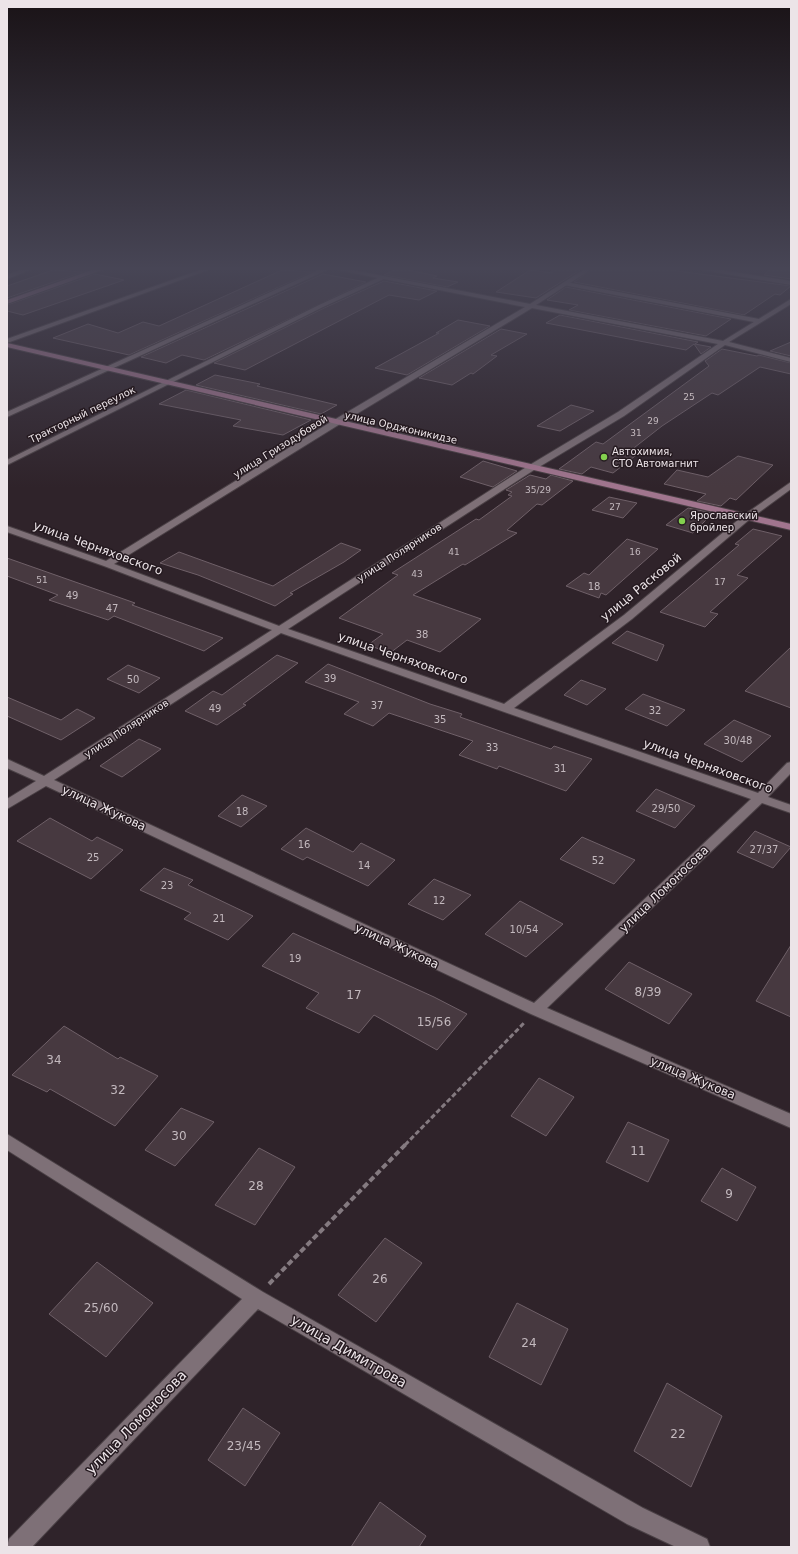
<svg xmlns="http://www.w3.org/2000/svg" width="798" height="1554" viewBox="0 0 798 1554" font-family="'DejaVu Sans',sans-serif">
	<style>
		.building { fill: #473940; stroke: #6f6068 }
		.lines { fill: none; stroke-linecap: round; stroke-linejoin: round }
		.lane-casing { stroke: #4a4045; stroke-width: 2 }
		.street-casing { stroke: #4a4045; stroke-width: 2 }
		.secondary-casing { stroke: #4a4045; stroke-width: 2 }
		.path-far1 { stroke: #847a80; stroke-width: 3; stroke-dasharray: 5 2.5; stroke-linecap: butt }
		.path { stroke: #847a80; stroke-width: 4; stroke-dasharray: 6 3; stroke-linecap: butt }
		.lane { fill: #7e7077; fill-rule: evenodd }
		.street { fill: #7e7077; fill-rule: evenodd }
		.secondary { fill: #a1758e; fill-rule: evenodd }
		.poi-dot { fill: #83d04e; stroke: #251a20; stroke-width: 1.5 }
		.labels { text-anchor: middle; stroke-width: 3; stroke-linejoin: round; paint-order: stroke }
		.far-number-label { font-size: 9px; fill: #c3b9be }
		.far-street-label { font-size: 10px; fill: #ece4e8; stroke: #251a20 }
		.far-poi-label { font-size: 10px; fill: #ece4e8; stroke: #251a20; text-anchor: start }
		.number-label { font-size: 10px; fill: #c3b9be }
		.street-label { font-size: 12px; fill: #ece4e8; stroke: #251a20 }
		.near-number-label { font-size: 12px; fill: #c3b9be }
		.near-street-label { font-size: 14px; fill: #ece4e8; stroke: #251a20 }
	</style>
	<rect width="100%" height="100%" fill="#2f232a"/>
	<path class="building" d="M53 270 83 272 7 298V286Z
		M282 270 312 272 129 355 53 338 88 324 118 333 143 322 159 326Z
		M394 270H408L437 276 433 278 458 282 447 287 384 275Z
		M530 270 552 273V270H580L536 298 496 292Z
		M591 270H670L791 286 780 295 775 294 744 315 574 282Z
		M769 270H791V279L764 275Z
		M95 274 124 280 23 315 7 311V305Z
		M323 274 366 282 204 360 182 355 166 363 141 357Z
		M384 281 437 291 419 300 389 295 245 370 214 363 324 308Z
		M566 287 731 319 706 336 569 310 578 305 547 300Z
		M560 315 698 342 695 344 711 347 701 354 694 344 686 350 546 323Z
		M458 320 490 326 407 375 375 368 439 333H436Z
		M501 329 527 334 491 355 497 356 473 374 471 373 452 385 419 378Z
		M791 342V356L770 351Z
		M722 349 757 356 759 355 791 363V374L760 367 718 395 712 393 662 426 630 451 639 453 613 473 591 467 582 474 559 469 596 442 603 444 709 366 705 361Z
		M215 375 260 384 257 386 337 405 321 414 196 385Z
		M186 390 311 420 283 435 233 426 241 420 159 404Z
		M571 405 594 411 560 431 537 426Z
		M738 456 773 465 736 500 730 498 721 506 697 501 706 494 664 484 677 470 708 477Z
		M483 461 517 471 493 487 460 477Z
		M530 475 546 479 551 475 573 481 542 505 537 504 507 530 517 533 465 565 463 564 413 595 481 619 440 652 407 640 390 653 368 645 383 634 339 618 398 575 392 573 476 519 479 520 512 496 508 495 512 492 506 490Z
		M609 497 637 503 623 518 592 510Z
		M688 508 713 513 693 533 666 525Z
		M753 529 782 536 737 575 748 578 710 612 718 614 705 627 660 612 739 545 735 544Z
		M627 539 658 549 606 595 601 593 599 598 566 586 584 573 589 575Z
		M341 543 361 550 344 562 290 593 293 594 275 606 198 575 160 563 179 552 273 586Z
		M7 558 135 603 132 605 223 638 204 651 114 616 108 620 49 600 58 595 7 576Z
		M627 631 664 645 657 661 612 643Z
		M791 647V708L745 691Z
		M277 655 298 663 243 704 246 705 217 725 185 711 213 691 222 695Z
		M328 664 430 704 462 714 460 717 551 749 554 746 592 759 566 791 499 766 497 769 459 755 473 741 389 713 373 726 344 714 359 702 305 682Z
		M128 665 160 678 139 693 107 679Z
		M581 680 606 689 587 705 564 695Z
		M643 694 685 710 667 726 625 709Z
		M7 697 61 720 77 709 95 718 61 740 7 716Z
		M734 720 771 736 742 762 704 744Z
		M139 739 161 749 122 777 100 766Z
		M656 789 695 806 675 828 636 811Z
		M242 795 267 806 241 827 218 816Z
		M50 818 92 841 97 837 123 850 91 879 17 841Z
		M306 828 353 852 361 843 395 860 368 886 307 857 303 860 281 849Z
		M755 831 791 847 773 868 737 852Z
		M582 837 635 860 614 884 560 859Z
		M164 868 193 880 188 885 253 916 228 940 184 919 191 913 140 890Z
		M434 879 471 895 443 920 408 904Z
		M520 901 563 924 526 957 485 934Z
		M293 933 434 997 467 1014 437 1050 374 1015 359 1033 306 1008 319 993 262 966Z
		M791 945V1017L756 1001Z
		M629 962 692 994 669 1024 605 989Z
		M64 1026 118 1059 120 1057 158 1076 115 1126 50 1089 47 1092 12 1075Z
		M539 1078 574 1097 546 1136 511 1116Z
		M181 1108 214 1122 175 1166 145 1150Z
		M628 1122 669 1140 648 1182 606 1162Z
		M259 1148 295 1167 255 1225 215 1205Z
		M722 1168 756 1187 737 1221 701 1201Z
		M385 1238 422 1263 376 1322 338 1295Z
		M97 1262 153 1303 106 1357 49 1314Z
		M517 1303 568 1329 541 1385 489 1357Z
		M667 1383 722 1416 691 1487 634 1451Z
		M243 1408 280 1433 245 1486 208 1460Z
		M380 1502 426 1536 419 1547H351Z"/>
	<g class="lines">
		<defs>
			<path id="lane" d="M200 270H208L7 343V339Z
				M382 276 384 279 323 307 7 465V460L319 305Z
				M566 282 759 319 762 321 759 323 564 285Z"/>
			<path id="street" d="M20 270H30L7 279V275Z
				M319 270H327L7 417V412Z
				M338 270H352L530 304 583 270H590L536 305 723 341 791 299V304L729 342 791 358V362L725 345 624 416 534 470 288 629 504 704 624 615 744 515 791 482V489L750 519 632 619 514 708 758 793 787 763 791 762V773L768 797 791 805V813L762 803 547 1008 791 1114V1128L531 1014 46 786 7 809V799L36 781 7 768V759L44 776 272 630 104 566 7 532V526L106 561 334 420 525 307ZM532 308 718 344 618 412 528 466 279 626 114 564 340 424ZM281 633 751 799 534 1003 54 780Z
				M703 270H720L791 281V285Z
				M7 1134 263 1292 643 1508 707 1539 710 1547H676L627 1524 258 1309 32 1547H7L9 1539 242 1299 7 1150Z"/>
			<path id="secondary" d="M92 270H102L7 304V300Z
				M7 343 791 524V530L7 347Z"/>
		</defs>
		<use href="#lane" class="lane-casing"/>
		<use href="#street" class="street-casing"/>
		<use href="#secondary" class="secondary-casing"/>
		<path class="path-far1" d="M405 1145 525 1022"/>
		<path class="path" d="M269 1284 406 1144"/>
		<use href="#lane" class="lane"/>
		<use href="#street" class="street"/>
		<use href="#secondary" class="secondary"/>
	</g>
	<linearGradient id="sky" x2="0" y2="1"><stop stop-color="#1a1317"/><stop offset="0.55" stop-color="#474555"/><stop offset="1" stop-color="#474555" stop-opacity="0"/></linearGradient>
	<rect width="798" height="488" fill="url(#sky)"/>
	<g class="poi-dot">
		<circle cx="604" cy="457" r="4"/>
		<circle cx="682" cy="521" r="4"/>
	</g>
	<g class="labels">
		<g class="far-number-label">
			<text x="689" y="400">25</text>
			<text x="653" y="424">29</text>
			<text x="636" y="436">31</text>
			<text x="538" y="493">35/29</text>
			<text x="615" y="510">27</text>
			<text x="454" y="555">41</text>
			<text x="635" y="555">16</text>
			<text x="417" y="577">43</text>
			<text x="42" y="583">51</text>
			<text x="720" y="585">17</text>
		</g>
		<g class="far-street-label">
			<text transform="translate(82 414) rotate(-26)" y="4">Тракторный переулок</text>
			<text transform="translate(401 427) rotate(13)" y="4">улица Орджоникидзе</text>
			<text transform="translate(280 446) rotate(-32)" y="4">улица Гризодубовой</text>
			<text transform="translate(399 552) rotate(-33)" y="4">улица Полярников</text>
			<text transform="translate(126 728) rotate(-33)" y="4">улица Полярников</text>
		</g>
		<g class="far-poi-label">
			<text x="612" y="455">Автохимия,<tspan x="612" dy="12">СТО Автомагнит</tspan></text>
			<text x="690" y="519">Ярославский<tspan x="690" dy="12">бройлер</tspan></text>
		</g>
		<g class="number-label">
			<text x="594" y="590">18</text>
			<text x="72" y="599">49</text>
			<text x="112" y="612">47</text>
			<text x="422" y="638">38</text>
			<text x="330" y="682">39</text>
			<text x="133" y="683">50</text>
			<text x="377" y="709">37</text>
			<text x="215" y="712">49</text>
			<text x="655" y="714">32</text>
			<text x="440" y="723">35</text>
			<text x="738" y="744">30/48</text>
			<text x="492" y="751">33</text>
			<text x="560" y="772">31</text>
			<text x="666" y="812">29/50</text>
			<text x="242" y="815">18</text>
			<text x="304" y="848">16</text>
			<text x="764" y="853">27/37</text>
			<text x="93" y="861">25</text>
			<text x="598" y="864">52</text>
			<text x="364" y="869">14</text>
			<text x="167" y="889">23</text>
			<text x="439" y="904">12</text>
			<text x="219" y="922">21</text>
			<text x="524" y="933">10/54</text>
			<text x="295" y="962">19</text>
		</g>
		<g class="street-label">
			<text transform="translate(98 548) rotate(20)" y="4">улица Черняховского</text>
			<text transform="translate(641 587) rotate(-39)" y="4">улица Расковой</text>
			<text transform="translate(403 658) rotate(19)" y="4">улица Черняховского</text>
			<text transform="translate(708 766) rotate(20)" y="4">улица Черняховского</text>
			<text transform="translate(104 808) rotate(25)" y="4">улица Жукова</text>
			<text transform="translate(664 889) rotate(-44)" y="4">улица Ломоносова</text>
			<text transform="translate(397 946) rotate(25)" y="4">улица Жукова</text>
			<text transform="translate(693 1078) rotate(23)" y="4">улица Жукова</text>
		</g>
		<g class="near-number-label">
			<text x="648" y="996">8/39</text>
			<text x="354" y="999">17</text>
			<text x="434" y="1026">15/56</text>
			<text x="54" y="1064">34</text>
			<text x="118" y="1094">32</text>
			<text x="179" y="1140">30</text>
			<text x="638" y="1155">11</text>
			<text x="256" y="1190">28</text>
			<text x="729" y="1198">9</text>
			<text x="380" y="1283">26</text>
			<text x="101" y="1312">25/60</text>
			<text x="529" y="1347">24</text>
			<text x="678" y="1438">22</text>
			<text x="244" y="1450">23/45</text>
		</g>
		<g class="near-street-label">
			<text transform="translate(349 1351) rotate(30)" y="5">улица Димитрова</text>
			<text transform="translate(136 1422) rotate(-46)" y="5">улица Ломоносова</text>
		</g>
	</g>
	<rect width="798" height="1554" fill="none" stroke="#ece4e8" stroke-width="16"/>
</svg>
